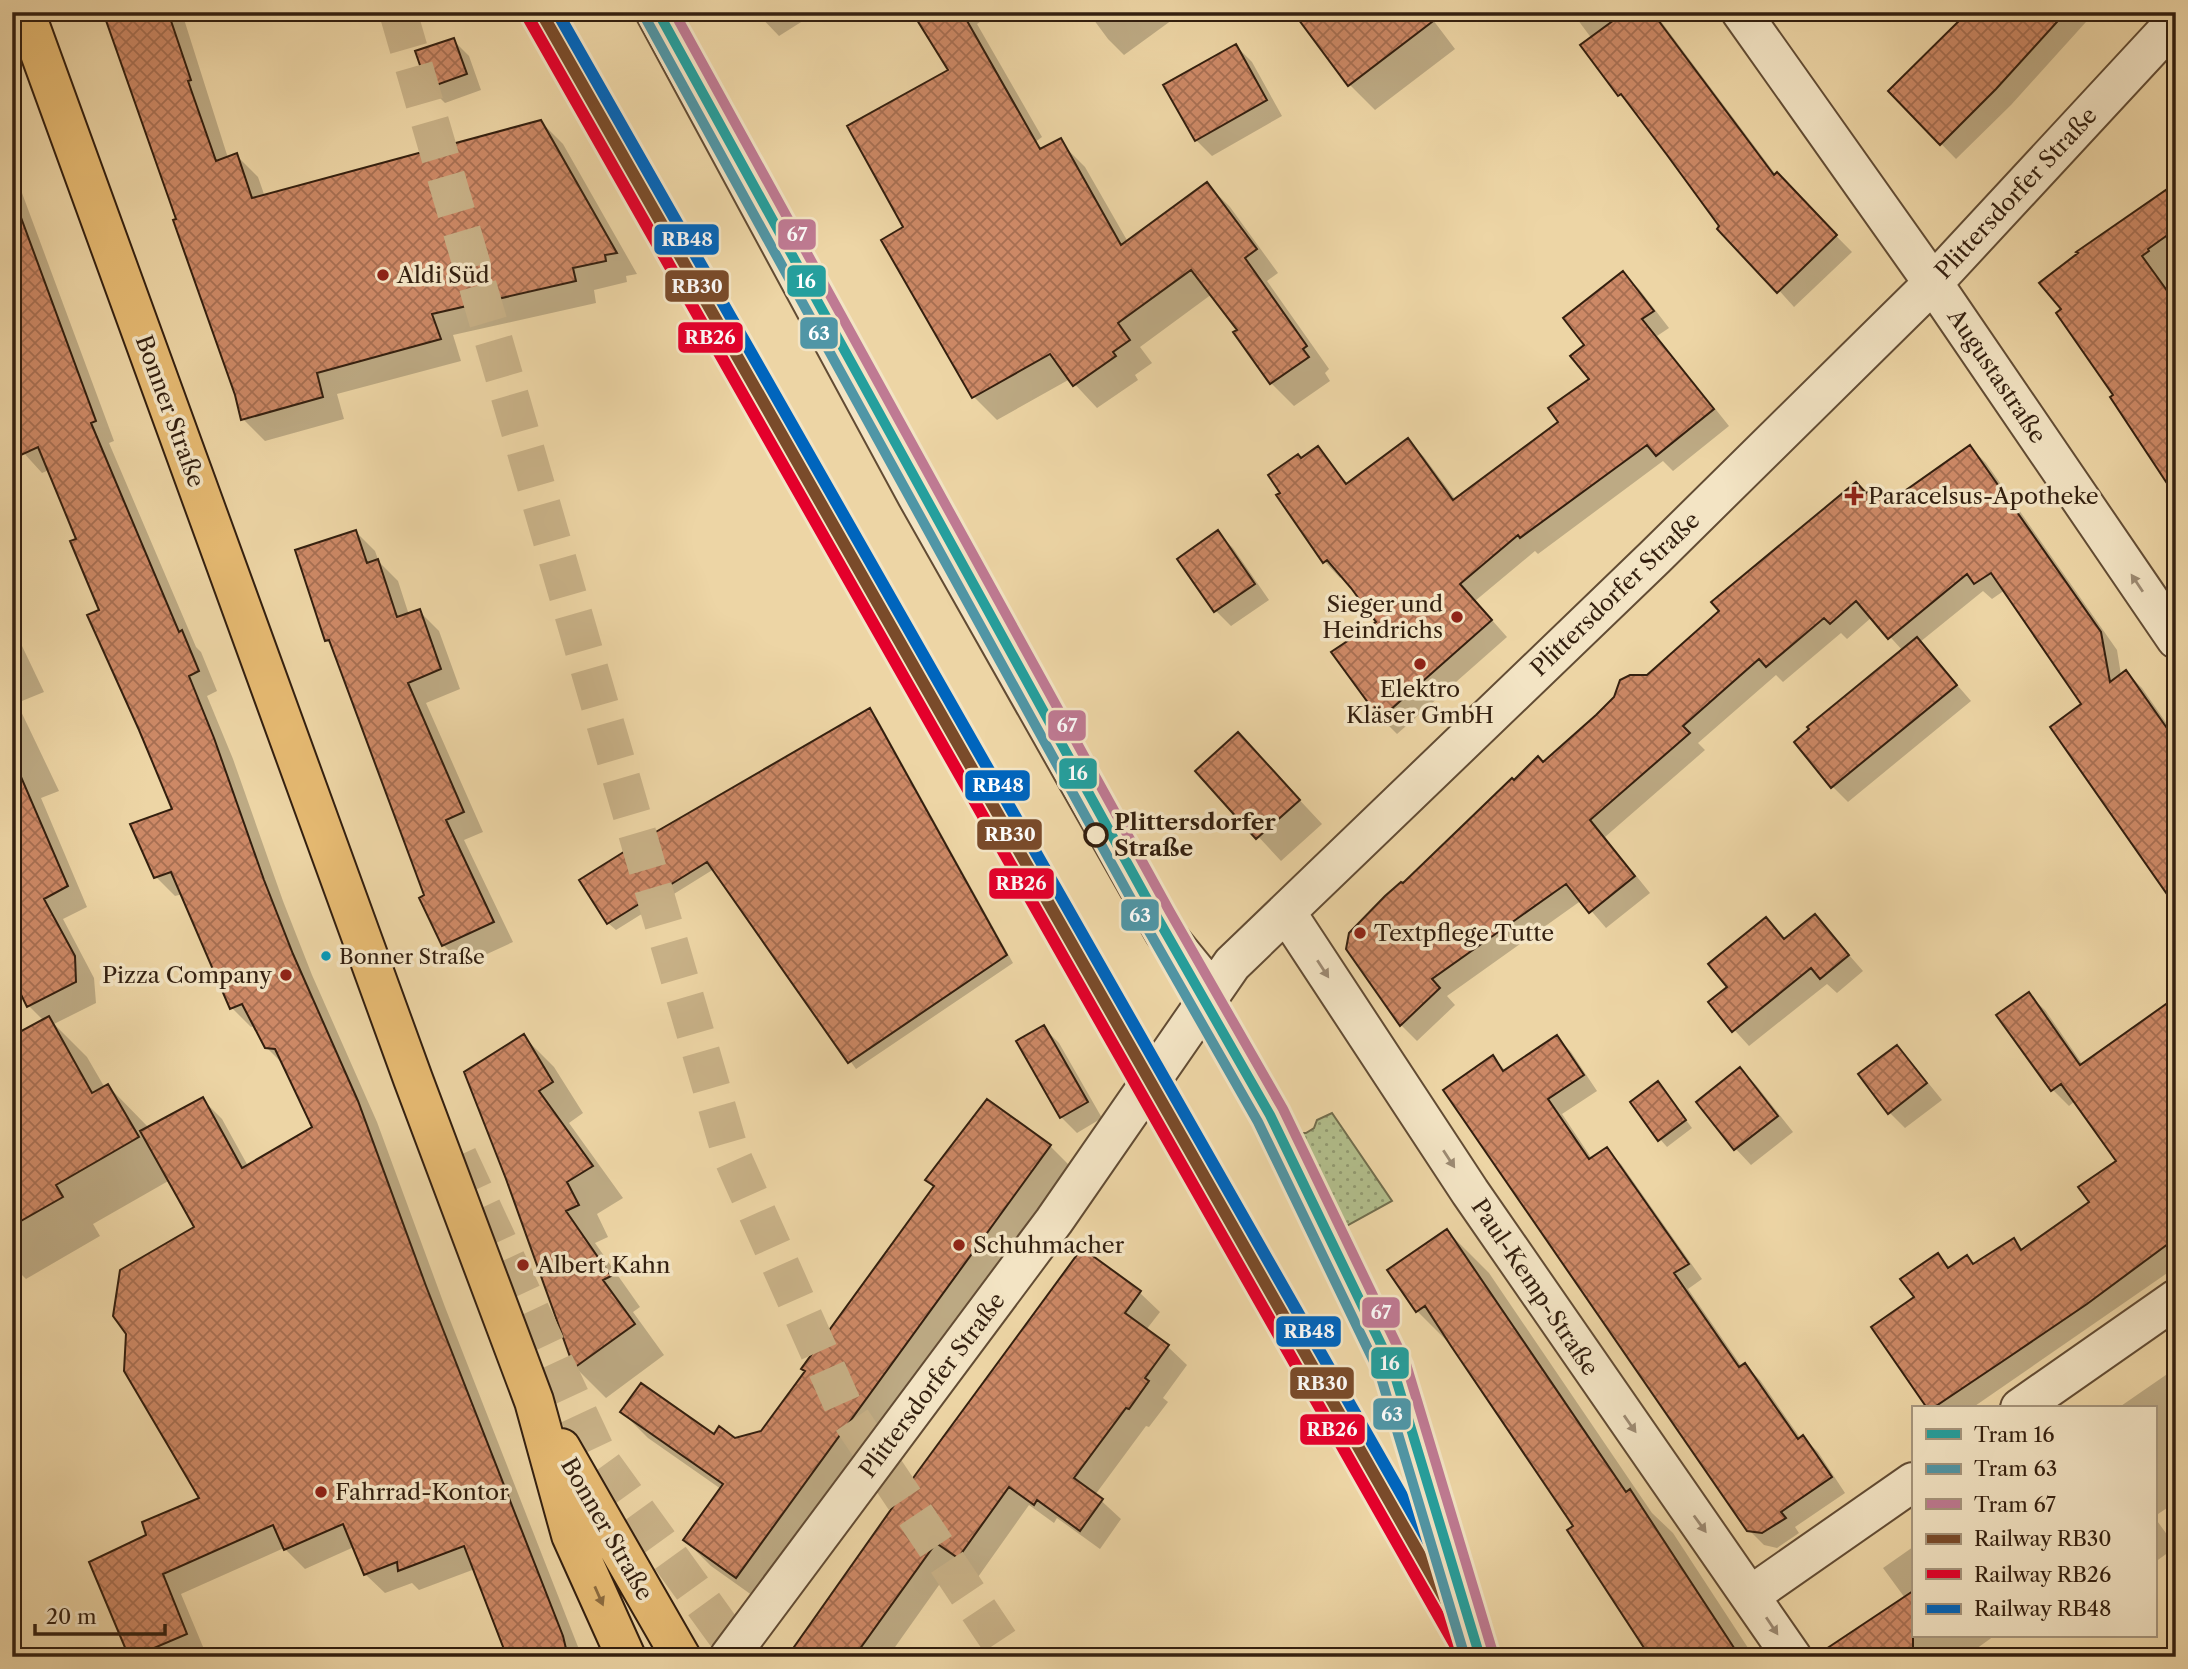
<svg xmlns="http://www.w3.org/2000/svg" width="2188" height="1669" viewBox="0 0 2188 1669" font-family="'Libre Caslon Text',serif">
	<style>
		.grass { fill: url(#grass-dots); stroke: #726e4e; stroke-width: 2 }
		.shadow { fill: #0003 }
		.building { fill: url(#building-cross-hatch); stroke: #331f0f; stroke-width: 2 }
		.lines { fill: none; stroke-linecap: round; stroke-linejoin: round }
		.major-tunnel { stroke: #c8b187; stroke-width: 38; stroke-dasharray: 38 19; stroke-linecap: butt }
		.minor-casing { stroke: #624c34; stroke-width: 42 }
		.major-casing { stroke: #331f0f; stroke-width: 42 }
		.minor { stroke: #f3e4c4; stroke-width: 38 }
		.major { stroke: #e6ba72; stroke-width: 38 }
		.rail-1-casing { stroke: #f3e4c4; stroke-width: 18 }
		.rail-2-casing { stroke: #f3e4c4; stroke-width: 18 }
		.rail-3-casing { stroke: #f3e4c4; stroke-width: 18 }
		.rail-1 { stroke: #7a4b2a; stroke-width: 12 }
		.rail-2 { stroke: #e4002b; stroke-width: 12 }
		.rail-3 { stroke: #0065bd; stroke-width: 12 }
		.tram-1-casing { stroke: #f3e4c4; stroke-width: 16 }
		.tram-2-casing { stroke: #f3e4c4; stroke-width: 16 }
		.tram-3-casing { stroke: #f3e4c4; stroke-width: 16 }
		.tram-1 { stroke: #259f9d; stroke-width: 10 }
		.tram-2 { stroke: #5096a6; stroke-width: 10 }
		.tram-3 { stroke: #bf7a93; stroke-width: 10 }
		.oneway { fill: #9d8b73 }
		.oneway2 { fill: #8c6c40 }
		.poi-dot { fill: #8f2418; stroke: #f3e4c4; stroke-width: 2.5 }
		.stop-dot { fill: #f3e4c4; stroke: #331f0f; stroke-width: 3.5 }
		.bus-dot { fill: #059bbb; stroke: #f3e4c4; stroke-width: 2.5 }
		.labels { text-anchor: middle; stroke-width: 7; stroke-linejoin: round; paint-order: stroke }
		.bus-label { font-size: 21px; fill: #331f0f; stroke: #f3e4c4; text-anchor: start }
		.street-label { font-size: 23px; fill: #331f0f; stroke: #f3e4c4 }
		.poi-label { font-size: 23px; fill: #331f0f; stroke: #f3e4c4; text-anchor: start }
		.stop-label { font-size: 23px; font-weight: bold; fill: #331f0f; stroke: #f3e4c4; text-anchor: start }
		.line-badge { stroke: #f3e4c4; stroke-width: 2.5 }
		.badge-label { font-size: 19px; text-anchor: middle; font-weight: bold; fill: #fff }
	</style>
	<defs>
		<pattern id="grass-dots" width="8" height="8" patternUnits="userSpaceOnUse" patternTransform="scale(1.75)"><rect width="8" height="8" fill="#b2be8c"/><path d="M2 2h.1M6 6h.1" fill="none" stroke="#919a71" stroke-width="1.8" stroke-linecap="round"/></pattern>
		<pattern id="building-cross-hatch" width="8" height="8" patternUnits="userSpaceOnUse" patternTransform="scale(1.75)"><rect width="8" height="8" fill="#cd8966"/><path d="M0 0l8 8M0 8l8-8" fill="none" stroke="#a76f52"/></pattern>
	</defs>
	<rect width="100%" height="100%" fill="#edd5a5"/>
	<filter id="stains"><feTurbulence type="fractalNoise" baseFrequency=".00286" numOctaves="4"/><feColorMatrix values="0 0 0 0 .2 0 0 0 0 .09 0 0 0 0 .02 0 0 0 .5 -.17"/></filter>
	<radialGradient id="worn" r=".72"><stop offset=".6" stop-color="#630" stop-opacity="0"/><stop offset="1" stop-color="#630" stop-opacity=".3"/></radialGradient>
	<path class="grass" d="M1332 1113 1392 1201 1334 1233 1282 1141 1295 1133H1306L1314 1128 1317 1120Z"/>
	<path class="shadow" d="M104 12H189V14L183 16 228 158 236 155 258 177 265 197 541 122 563 144 637 274 626 276 627 282 594 290 596 303 453 335 461 361 337 394 344 419 265 441 243 419 179 220Z
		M756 12H817L779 36Z
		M914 12H995L977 24 1042 137 1008 162 1062 144 1085 167 1128 242 1207 184 1230 207 1278 273 1267 281 1329 369 1325 373 1330 381 1294 406 1271 383 1239 330 1212 294 1140 347 1152 363 1135 375 1138 380 1097 408 1070 379 997 420 974 397 884 240 905 228 950 70Z
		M1088 12H1183L1124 55 1108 39Z
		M1427 12 1455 49 1375 110 1349 84Z
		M1572 12H1654L1776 175 1852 252 1794 307 1722 227 1635 111 1620 95 1583 46 1592 39Z
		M2095 12 2011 105 1956 159 1890 91 1967 15 1965 12Z
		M453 40 469 56 481 90 445 103 429 87Z
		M1236 46 1252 62 1282 116 1212 156 1196 140Z
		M12 166 114 441 109 443 196 647 201 652 217 691 207 696 233 759 283 901 312 975 377 1122 445 1307 582 1657H455L505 1648 475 1569 419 1590 412 1583 385 1593 365 1574 354 1547 305 1569 284 1548 181 1594 206 1654 199 1657H131L149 1536 201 1499 197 1228 170 1180 93 1224 100 1236 26 1279 12 1265V1058L44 1021 29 1006 12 973V625L44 692 17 703 59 791 41 798 87 907 63 919 94 978 96 1003 54 1024 87 1057 105 1088 108 1086 149 1128 202 1099 222 1119 248 1166 314 1128 286 1067 266 1047 255 1026 251 1027 232 1008 183 894 175 896 156 877 174 810 101 611 78 539 49 470 42 473 12 440Z
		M2176 185V484L2059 314Z
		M1622 273 1639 289 1669 328 1657 336 1729 426 1673 471 1663 461 1538 554 1535 551 1475 601 1507 637 1397 734 1381 718 1379 623 1343 576 1340 578 1324 561 1302 460 1318 449 1348 484 1408 440 1424 457 1456 500 1560 423 1592 379 1586 345Z
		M1970 447 1986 463 2117 650 2121 675 2126 672 2142 688 2176 737V905L2084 704 2005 590 1992 599 1983 591 1920 642 1971 701 1848 802 1832 786 1903 651 1872 617 1847 639 1841 633 1783 682 1776 675 1698 743 1705 750 1605 837 1650 893 1606 928 1582 900 1447 996 1455 1005 1417 1041 1401 1025 1403 886 1514 782 1544 764 1867 495 1876 488 1891 502Z
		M356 532 375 551 379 562 398 581 409 615 419 611 439 631 460 689 426 703 483 832 464 840 513 942 463 965 443 945 333 646 326 640Z
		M1218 533 1233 548 1269 600 1231 626 1215 610Z
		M869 710 877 718 1013 963 856 1069 714 869 616 930 608 923Z
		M1238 734 1322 824 1281 861 1197 771Z
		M1815 916 1863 971 1837 993 1827 984 1749 1046 1710 1003 1729 987 1766 919 1786 940Z
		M2028 994 2045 1010 2083 1065 2176 999V1267L1972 1408H1929L1873 1327 1916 1298 1938 1256 1951 1268 1966 1257 1974 1265 2013 1240 2023 1250 2091 1203 2119 1161 2075 1101 2069 1106 2053 1090 1998 1015Z
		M1043 1027 1059 1043 1102 1118 1077 1133 1061 1117Z
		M523 1036 554 1067 583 1113 569 1123 623 1198 597 1214 608 1237 595 1243 640 1307 633 1312 664 1355 606 1398 575 1367 466 1073Z
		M1557 1037 1571 1052 1597 1091 1562 1114 1592 1159 1606 1149 1621 1164 1702 1279 1688 1289 1742 1367 1745 1365 1760 1380 1801 1439 1803 1437 1818 1452 1845 1493 1795 1527 1799 1533 1777 1548 1764 1545 1749 1530 1493 1058 1506 1071Z
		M1897 1047 1912 1063 1942 1100 1905 1128 1890 1113Z
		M1740 1070 1756 1085 1793 1132 1751 1165 1736 1149 1699 1102Z
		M1658 1083 1692 1128 1667 1147 1660 1139Z
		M1050 1146 1076 1172 763 1603 711 1566 685 1540 721 1489 648 1438 622 1412 714 1437 735 1439 762 1433 935 1187 927 1180Z
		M1447 1231 1489 1273 1652 1513 1673 1533 1754 1657H1651L1576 1527 1456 1350 1417 1311 1389 1271Z
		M1082 1250 1140 1293 1160 1312 1146 1330 1167 1346 1187 1365 1163 1398 1168 1402 1149 1427 1146 1426 1095 1495 1121 1519 1100 1549 1057 1518 1054 1523 1029 1505 978 1577 956 1561 888 1657H789Z
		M2176 1368V1502L2155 1516V1408H2118Z
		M2155 1518 2176 1547 2155 1562Z
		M1913 1547V1636H1994L1965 1657H1841L1905 1598 1883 1568Z"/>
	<path class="building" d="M103 12H168L191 80 188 81 216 161 237 153 252 198 541 120 617 253 605 255 606 261 573 268 576 281 432 314 441 339 317 373 323 397 241 420 235 395 173 220 176 219Z
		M912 12H962L1040 149 1061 138 1121 245 1207 182 1257 249 1245 258 1307 346 1303 349 1309 357 1270 384 1233 332 1237 330 1191 270 1118 323 1130 340 1113 352 1116 356 1073 386 1050 354 972 398 881 240 903 227 847 126 948 70Z
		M1293 12H1445L1348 86Z
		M1625 12H1652L1774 175 1777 172 1837 235 1777 293 1717 229 1719 226 1667 155 1621 94 1618 96 1580 45Z
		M1968 12H2066L1996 89 1940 145 1888 91Z
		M454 38 467 74 428 88 415 51Z
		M1236 44 1267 100 1195 141 1163 85Z
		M2176 183V229L2148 249 2149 251 2142 256 2176 303V497L2110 397 2113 395 2056 313 2061 309 2039 283 2078 253 2076 252Z
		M16 204 96 421 91 423 179 632 182 630 199 671 189 676 214 738 264 880 293 954 358 1101 426 1286 563 1636 568 1657H507L464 1546 398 1571 397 1562 364 1575 343 1524 284 1550 273 1525 163 1574 187 1634 133 1657H129L89 1562 146 1535 142 1522 199 1498 124 1371 126 1334 113 1316 120 1270 194 1227 140 1131 203 1097 242 1168 312 1127 275 1049 265 1048 242 1004 230 1009 171 872 154 878 130 824 172 809 139 730 87 615 99 610 70 541 76 539 38 447 21 455 12 434V205Z
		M1623 271 1654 311 1642 319 1714 409 1656 456 1647 445 1520 538 1518 535 1460 584 1492 620 1380 719 1331 652 1376 622 1351 588 1327 560 1323 563 1276 495 1280 493 1268 475 1298 454 1301 458 1318 446 1346 484 1408 438 1453 500 1558 422 1548 408 1589 379 1570 356 1584 345 1563 318Z
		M1970 445 2101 632 2110 682 2126 670 2176 741V907L2050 727 2081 704 1991 573 1974 584 1967 574 1888 639 1856 601 1830 624 1824 618 1766 667 1759 659 1683 726 1690 733 1590 820 1635 876 1589 913 1566 884 1432 979 1440 988 1400 1026 1346 949 1349 933 1385 896 1401 882 1403 883 1512 778 1514 780 1538 756 1543 762 1596 715 1614 697 1620 680 1630 675H1647L1719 611 1711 602 1856 482 1866 493 1877 486 1889 502Z
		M356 530 367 563 378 559 397 617 420 609 441 669 408 683 464 812 446 820 494 922 442 946 419 898 424 895 329 640 325 641 295 550Z
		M1218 530 1255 584 1214 612 1177 559Z
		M1917 637 1957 685 1831 788 1794 742 1809 729 1807 727Z
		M870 708 1007 955 848 1063 707 862 607 924 579 880 654 833Z
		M1238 732 1300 800 1256 839 1195 771Z
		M12 756 68 886 44 899 75 956 76 982 27 1007 12 976Z
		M1815 914 1849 955 1820 979 1811 968 1732 1032 1708 1002 1727 987 1708 964 1766 917 1784 939Z
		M2029 992 2080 1065 2176 997V1238L2087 1304 2009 1357 1933 1408H1927L1871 1327 1914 1297 1900 1279 1938 1253 1948 1268 1967 1255 1973 1264 2014 1238 2021 1250 2089 1202 2078 1187 2116 1161 2061 1084 2051 1091 1996 1015Z
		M49 1016 92 1093 108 1084 139 1137 56 1185 63 1197 12 1226V1036Z
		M1044 1025 1088 1102 1060 1118 1016 1041Z
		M524 1034 553 1082 539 1091 593 1166 567 1182 579 1205 566 1211 611 1276 603 1280 635 1324 574 1368 506 1179 464 1072Z
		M1557 1035 1584 1075 1548 1099 1589 1159 1607 1147 1689 1264 1674 1273 1739 1367 1745 1363 1798 1439 1803 1435 1832 1477 1781 1512 1786 1518 1762 1533 1747 1531 1443 1090 1493 1055 1503 1071Z
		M1897 1045 1927 1083 1888 1114 1858 1074Z
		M1740 1067 1778 1116 1734 1150 1696 1102Z
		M1658 1081 1686 1120 1658 1141 1630 1102Z
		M987 1099 1051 1145 736 1578 683 1540 723 1484 620 1412 641 1383 714 1434 719 1426 735 1438 761 1431 805 1371 801 1369 934 1186 925 1180Z
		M1447 1229 1626 1492 1630 1489 1740 1657H1650L1567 1530 1573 1526 1451 1346 1425 1306 1416 1312 1387 1270Z
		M1082 1248 1141 1291 1125 1313 1169 1345 1145 1378 1149 1381 1129 1409 1126 1408 1074 1478 1103 1499 1080 1531 1037 1500 1034 1505 1009 1487 958 1558 936 1543 854 1657H787L916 1474Z
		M1913 1591V1657H1814Z"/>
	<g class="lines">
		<path class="major-tunnel" d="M398 12 730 1152 845 1410 1010 1657
			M458 1156 601 1462 742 1657"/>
		<defs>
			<path id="minor" d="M655 12 917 496 1164 932 1212 991
				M1741 12 1933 283 2176 639
				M1286 912 1470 1192 1792 1657
				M2020 1408 2176 1299
				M1751 1595 1913 1482
				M729 1657 1054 1221 1232 964 1655 557 1933 283 2176 21"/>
			<path id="major" d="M25 12 413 1079 534 1401 571 1535 626 1657
				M561 1448 681 1657"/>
		</defs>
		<use href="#minor" class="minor-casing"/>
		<use href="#major" class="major-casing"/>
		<use href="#minor" class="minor"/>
		<use href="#major" class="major"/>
		<defs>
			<path id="rail-1" d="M541 12 1478 1657"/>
			<path id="rail-2" d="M529 19 1462 1657"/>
			<path id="rail-3" d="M557 12 1490 1650"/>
		</defs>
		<use href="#rail-1" class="rail-1-casing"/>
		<use href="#rail-2" class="rail-2-casing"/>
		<use href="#rail-3" class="rail-3-casing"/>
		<use href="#rail-1" class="rail-1"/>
		<use href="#rail-2" class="rail-2"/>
		<use href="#rail-3" class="rail-3"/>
		<defs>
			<path id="tram-1" d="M658 12 1158 919 1270 1115 1393 1369 1480 1657"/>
			<path id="tram-2" d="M646 19 1146 926 1258 1122 1380 1374 1465 1657"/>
			<path id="tram-3" d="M674 12 1170 912 1283 1109 1406 1364 1493 1653"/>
		</defs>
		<use href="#tram-1" class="tram-1-casing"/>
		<use href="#tram-2" class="tram-2-casing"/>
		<use href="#tram-3" class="tram-3-casing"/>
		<use href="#tram-1" class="tram-1"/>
		<use href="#tram-2" class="tram-2"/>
		<use href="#tram-3" class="tram-3"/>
	</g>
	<defs><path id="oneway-solid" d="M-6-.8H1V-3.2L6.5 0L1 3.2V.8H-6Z" transform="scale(1.75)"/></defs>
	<g class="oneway">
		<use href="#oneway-solid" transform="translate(2137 583) rotate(-124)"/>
		<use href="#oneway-solid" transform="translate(1323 969) rotate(57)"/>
		<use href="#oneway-solid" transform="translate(1449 1159) rotate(57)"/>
		<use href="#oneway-solid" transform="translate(1630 1424) rotate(55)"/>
		<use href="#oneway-solid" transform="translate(1700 1524) rotate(54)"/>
		<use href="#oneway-solid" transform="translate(1772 1626) rotate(56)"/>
	</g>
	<use class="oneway2" href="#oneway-solid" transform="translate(599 1596) rotate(66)"/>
	<g class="poi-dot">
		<circle cx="383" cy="275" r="7"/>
		<path d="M1850.5 485.5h7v7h7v7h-7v7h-7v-7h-7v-7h7z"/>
		<circle cx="1457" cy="617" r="7"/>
		<circle cx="1420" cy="664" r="7"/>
		<circle cx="1360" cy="933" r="7"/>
		<circle cx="286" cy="975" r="7"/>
		<circle cx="959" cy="1245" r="7"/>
		<circle cx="523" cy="1265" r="7"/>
		<circle cx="321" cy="1492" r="7"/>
	</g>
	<circle class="stop-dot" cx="1096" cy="835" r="11"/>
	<circle class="bus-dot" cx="326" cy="956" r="6"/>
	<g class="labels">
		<g class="bus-label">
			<text x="339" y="964">Bonner Straße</text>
		</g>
		<g class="street-label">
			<text transform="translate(2016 193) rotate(-47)" y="8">Plittersdorfer Straße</text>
			<text transform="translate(1997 376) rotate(56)" y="8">Augustastraße</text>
			<text transform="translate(170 411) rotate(70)" y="8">Bonner Straße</text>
			<text transform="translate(1615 594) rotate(-44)" y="8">Plittersdorfer Straße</text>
			<text transform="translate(1535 1287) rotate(56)" y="8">Paul-Kemp-Straße</text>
			<text transform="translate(932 1385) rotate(-53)" y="8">Plittersdorfer Straße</text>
			<text transform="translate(607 1529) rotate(60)" y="8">Bonner Straße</text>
		</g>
		<g class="poi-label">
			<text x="397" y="283">Aldi Süd</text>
			<text x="1868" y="504">Paracelsus-Apotheke</text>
			<text x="1443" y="612" text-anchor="end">Sieger und<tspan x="1443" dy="26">Heindrichs</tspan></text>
			<text x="1420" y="697" text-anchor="middle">Elektro<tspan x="1420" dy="26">Kläser GmbH</tspan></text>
			<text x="1374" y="941">Textpflege Tutte</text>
			<text x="272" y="983" text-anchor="end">Pizza Company</text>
			<text x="973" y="1253">Schuhmacher</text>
			<text x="537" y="1273">Albert Kahn</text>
			<text x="335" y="1500">Fahrrad-Kontor</text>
		</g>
		<g class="stop-label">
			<text x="1114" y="830">Plittersdorfer<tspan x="1114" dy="26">Straße</tspan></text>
		</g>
	</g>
	<g class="line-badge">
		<rect x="777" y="218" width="40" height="33" rx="7" fill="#bf7a93"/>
		<rect x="653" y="223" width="67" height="33" rx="7" fill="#0065bd"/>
		<rect x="786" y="264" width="41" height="34" rx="7" fill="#259f9d"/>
		<rect x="664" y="269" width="66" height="34" rx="7" fill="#7a4b2a"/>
		<rect x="799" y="316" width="40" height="34" rx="7" fill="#5096a6"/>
		<rect x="677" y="321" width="67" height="33" rx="7" fill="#e4002b"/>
		<rect x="1047" y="709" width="40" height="33" rx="7" fill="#bf7a93"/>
		<rect x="1058" y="757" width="40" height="33" rx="7" fill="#259f9d"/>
		<rect x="964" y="769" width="67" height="33" rx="7" fill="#0065bd"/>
		<rect x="976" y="818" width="67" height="33" rx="7" fill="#7a4b2a"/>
		<rect x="988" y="867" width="67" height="33" rx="7" fill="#e4002b"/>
		<rect x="1120" y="898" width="40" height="34" rx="7" fill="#5096a6"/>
		<rect x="1361" y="1296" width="40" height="33" rx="7" fill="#bf7a93"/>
		<rect x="1275" y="1315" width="67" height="33" rx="7" fill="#0065bd"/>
		<rect x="1370" y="1346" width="40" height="34" rx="7" fill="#259f9d"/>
		<rect x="1289" y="1366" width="66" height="34" rx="7" fill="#7a4b2a"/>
		<rect x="1372" y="1397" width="40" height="34" rx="7" fill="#5096a6"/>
		<rect x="1299" y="1413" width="67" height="33" rx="7" fill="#e4002b"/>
	</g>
	<g class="badge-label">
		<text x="797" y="241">67</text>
		<text x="687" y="246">RB48</text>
		<text x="806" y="288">16</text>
		<text x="697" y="293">RB30</text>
		<text x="819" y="340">63</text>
		<text x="710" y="344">RB26</text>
		<text x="1067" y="732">67</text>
		<text x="1078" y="780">16</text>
		<text x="998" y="792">RB48</text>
		<text x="1010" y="841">RB30</text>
		<text x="1021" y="890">RB26</text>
		<text x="1140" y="922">63</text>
		<text x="1381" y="1319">67</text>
		<text x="1309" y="1338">RB48</text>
		<text x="1390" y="1370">16</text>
		<text x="1322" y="1390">RB30</text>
		<text x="1392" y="1421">63</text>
		<text x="1332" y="1436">RB26</text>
	</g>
	<rect width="2188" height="1669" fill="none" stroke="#edd5a5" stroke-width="42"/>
	<rect x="14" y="14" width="2160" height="1641" fill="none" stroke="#331f0f" stroke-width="3.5"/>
	<rect x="21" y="21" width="2146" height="1627" fill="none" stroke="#331f0f" stroke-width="2"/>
	<rect x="1912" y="1406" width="245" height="231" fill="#f3e4c4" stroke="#a6957c" stroke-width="2"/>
	<rect x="1926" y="1429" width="35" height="10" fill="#259f9d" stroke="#a6957c" stroke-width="2"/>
	<text x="1974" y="1442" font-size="21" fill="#331f0f">Tram 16</text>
	<rect x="1926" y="1464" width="35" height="10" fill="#5096a6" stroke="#a6957c" stroke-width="2"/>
	<text x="1974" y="1476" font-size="21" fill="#331f0f">Tram 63</text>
	<rect x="1926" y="1499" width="35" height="10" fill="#bf7a93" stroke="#a6957c" stroke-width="2"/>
	<text x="1974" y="1512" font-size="21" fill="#331f0f">Tram 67</text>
	<rect x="1926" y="1534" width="35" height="10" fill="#7a4b2a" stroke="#a6957c" stroke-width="2"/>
	<text x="1974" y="1546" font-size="21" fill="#331f0f">Railway RB30</text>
	<rect x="1926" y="1569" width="35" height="10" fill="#e4002b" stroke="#a6957c" stroke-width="2"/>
	<text x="1974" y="1582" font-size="21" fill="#331f0f">Railway RB26</text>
	<rect x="1926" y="1604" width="35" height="10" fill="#0065bd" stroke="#a6957c" stroke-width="2"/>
	<text x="1974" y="1616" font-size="21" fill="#331f0f">Railway RB48</text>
	<path d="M35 1624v10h130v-10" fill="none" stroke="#331f0f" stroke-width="3.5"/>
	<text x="46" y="1624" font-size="21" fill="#331f0f" stroke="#f3e4c4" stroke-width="5" paint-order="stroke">20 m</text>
	<rect width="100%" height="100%" filter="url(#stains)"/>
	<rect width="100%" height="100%" fill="url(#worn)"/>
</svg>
